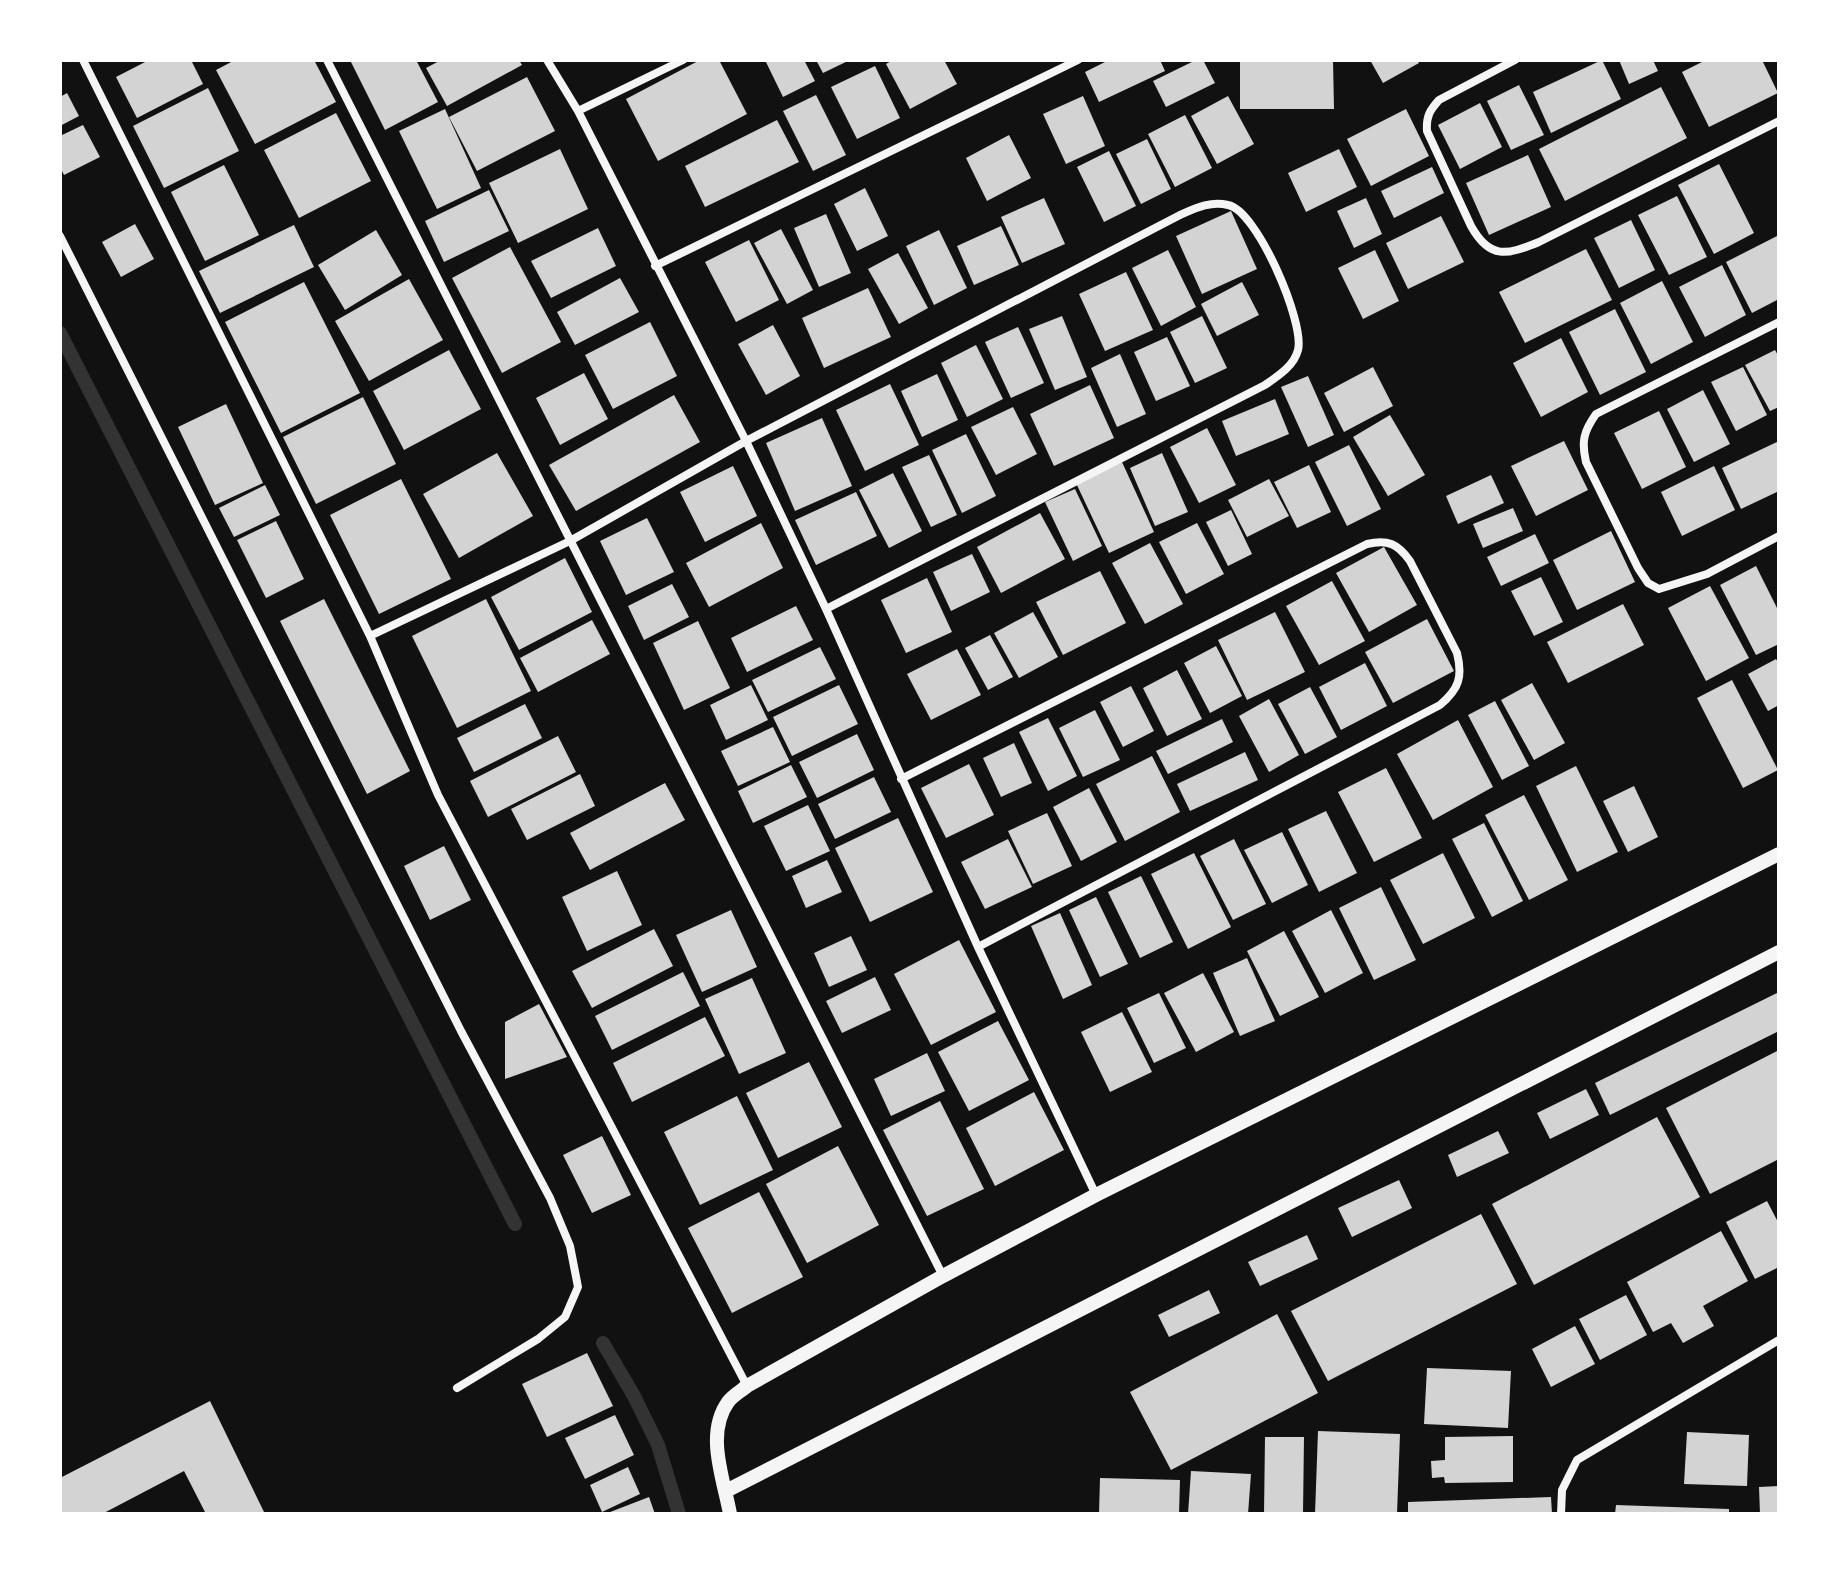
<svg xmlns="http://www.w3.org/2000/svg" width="1839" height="1574" viewBox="0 0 1839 1574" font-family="'PT Serif',serif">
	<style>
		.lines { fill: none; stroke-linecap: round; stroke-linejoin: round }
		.stream { stroke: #333; stroke-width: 14 }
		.building { fill: #d3d3d3 }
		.minor { stroke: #f5f5f5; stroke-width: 8 }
		.tertiary { stroke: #f5f5f5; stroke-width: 14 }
	</style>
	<rect width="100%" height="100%" fill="#111"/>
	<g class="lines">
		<path class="stream" d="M60 333 515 1224
			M603 1343 634 1396 658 1445 679 1514"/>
	</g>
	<path class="building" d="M149 60H191L203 84 137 118 116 77Z
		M235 60H314L336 102 255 144 216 70Z
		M350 60H416L438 102 385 130Z
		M441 60H519L522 65 447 106 426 68Z
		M700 60H719L747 114 658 161 626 99Z
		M765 60H804L815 81 783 97Z
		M816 60H850L823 73Z
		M893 60H944L957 84 910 109 886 64Z
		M1109 60H1160L1165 71 1099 102 1085 72Z
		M1196 60H1203L1215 83 1166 107 1153 81Z
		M1240 60H1333L1334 109H1240Z
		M1370 60H1417L1419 63 1383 83Z
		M1602 60 1621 99 1551 133 1533 92Z
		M1619 60H1653L1658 71 1629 84Z
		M1706 60H1762L1778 93 1709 127 1682 72Z
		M875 66 900 118 857 139 831 87Z
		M527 77 555 131 477 171 449 117Z
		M1519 85 1544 135 1511 150 1487 101Z
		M1661 87 1687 138 1565 201 1539 149Z
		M208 88 239 151 164 188 133 126Z
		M67 93 79 116 60 126V97Z
		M816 95 846 155 813 171 783 111Z
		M1083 96 1105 146 1066 164 1043 114Z
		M1228 96 1254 144 1217 164 1191 116Z
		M1480 103 1502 147 1460 169 1438 125Z
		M445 109 481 188 437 209 399 131Z
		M1406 109 1429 156 1371 186 1347 139Z
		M336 113 371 181 299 218 264 150Z
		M1185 115 1212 168 1175 187 1148 134Z
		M777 120 799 162 705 207 685 166Z
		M83 125 100 157 64 175 60 167V136Z
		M1009 135 1031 178 987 201 966 158Z
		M1147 139 1171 189 1141 204 1116 154Z
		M560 149 588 209 518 243 489 183Z
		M1339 149 1357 187 1306 212 1288 173Z
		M1109 151 1136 206 1104 222 1077 167Z
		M1528 155 1551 207 1489 235 1466 183Z
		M1719 164 1754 233 1714 254 1678 185Z
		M224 165 259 235 205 261 171 192Z
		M1432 167 1444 193 1394 218 1381 191Z
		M865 188 888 236 857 251 834 204Z
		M489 190 509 231 444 262 425 221Z
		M1677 196 1707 257 1669 275 1638 215Z
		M1044 198 1065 244 1022 263 1001 217Z
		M1366 198 1382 234 1354 248 1337 211Z
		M1231 211 1257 269 1202 294 1176 236Z
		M826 214 851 273 819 287 794 228Z
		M1441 216 1464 262 1408 289 1386 243Z
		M1631 220 1655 270 1619 288 1594 238Z
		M135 224 154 259 121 277 102 242Z
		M294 225 314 267 220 313 199 271Z
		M1001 226 1019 265 974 285 957 246Z
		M598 228 616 266 551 298 531 261Z
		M781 229 813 290 787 304 754 243Z
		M376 230 402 275 345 310 318 265Z
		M939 230 967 288 934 305 906 246Z
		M1779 235V299L1752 313 1726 262Z
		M749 240 779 300 736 322 705 262Z
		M510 247 561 342 502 373 452 278Z
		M1586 249 1612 300 1525 343 1499 292Z
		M1168 250 1196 307 1161 326 1132 268Z
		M1375 250 1399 301 1363 319 1338 268Z
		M898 253 928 308 899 324 868 269Z
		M1722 265 1746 315 1705 337 1679 287Z
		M1126 272 1153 330 1105 351 1079 294Z
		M620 278 639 312 575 345 557 312Z
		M409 279 443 340 369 381 335 321Z
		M1662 281 1693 342 1651 364 1620 303Z
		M304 282 360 393 281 433 225 322Z
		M1242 282 1259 315 1217 336 1201 304Z
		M868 288 891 337 824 368 802 318Z
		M1615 309 1646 372 1600 395 1569 332Z
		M1062 316 1087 377 1055 390 1029 329Z
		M1202 316 1227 368 1195 383 1170 332Z
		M650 322 677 376 613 409 585 355Z
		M773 325 800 376 766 395 738 344Z
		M1018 327 1044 383 1011 398 985 342Z
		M1167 337 1190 386 1156 401 1134 352Z
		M1561 338 1588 392 1541 417 1513 363Z
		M976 345 1003 399 967 417 941 363Z
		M449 350 481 409 404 450 373 391Z
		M1775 350 1779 357V407L1770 411 1745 365Z
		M1120 354 1146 414 1117 427 1091 368Z
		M1373 367 1393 406 1344 432 1324 393Z
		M1743 367 1767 415 1736 431 1711 382Z
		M584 373 608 419 560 445 536 398Z
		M937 374 958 420 922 437 901 391Z
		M1308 376 1334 435 1308 447 1281 387Z
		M890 384 919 445 865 471 836 410Z
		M1090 385 1114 438 1054 466 1030 414Z
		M1703 390 1730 444 1694 462 1667 409Z
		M674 395 700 442 576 511 549 465Z
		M363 397 396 464 316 504 283 437Z
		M1275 399 1289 434 1236 456 1222 421Z
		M226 404 263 483 215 505 178 427Z
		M1013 407 1037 454 996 475 971 427Z
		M1659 411 1686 467 1642 489 1614 433Z
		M1390 415 1425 475 1388 496 1353 437Z
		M822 418 852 486 795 511 766 443Z
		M1207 428 1236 485 1199 503 1170 447Z
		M966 434 996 496 962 513 932 450Z
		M1564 441 1588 490 1536 516 1511 466Z
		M1779 441V491L1741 509 1722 468Z
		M1349 445 1381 509 1347 526 1315 462Z
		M497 453 533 516 459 558 423 494Z
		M1162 453 1188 512 1155 526 1130 468Z
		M929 455 957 515 931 527 902 467Z
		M1122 462 1154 532 1109 553 1076 483Z
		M1309 465 1331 512 1297 528 1274 482Z
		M733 466 757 516 705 542 680 492Z
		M1714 466 1735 510 1682 536 1661 492Z
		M893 473 922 531 889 548 859 490Z
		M1491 475 1504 503 1458 524 1446 496Z
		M401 479 451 579 379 614 330 515Z
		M1269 479 1289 516 1247 537 1228 500Z
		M265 485 280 515 234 537 219 508Z
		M1075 489 1102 546 1073 561 1045 502Z
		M856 492 877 536 816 565 795 520Z
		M1513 508 1523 531 1483 548 1473 524Z
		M1231 510 1252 554 1228 566 1206 522Z
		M1040 513 1065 559 1001 593 977 547Z
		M647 518 674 572 626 595 600 541Z
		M276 521 304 579 266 598 237 540Z
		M761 523 783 568 709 607 686 563Z
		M1197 523 1224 574 1186 594 1159 542Z
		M1611 531 1635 582 1577 610 1553 560Z
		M1535 534 1549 563 1501 586 1487 557Z
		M1150 543 1183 604 1145 624 1112 563Z
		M1384 547 1417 605 1369 632 1336 573Z
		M972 554 990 592 951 611 933 572Z
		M565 558 592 612 519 650 491 597Z
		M1756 566 1779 612V644L1756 655 1720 585Z
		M1100 571 1126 623 1063 655 1036 602Z
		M1541 577 1563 622 1534 636 1511 591Z
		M927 578 952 632 906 653 881 600Z
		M1332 581 1365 641 1319 665 1286 606Z
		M672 584 689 617 644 640 628 606Z
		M1710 586 1749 658 1706 681 1668 608Z
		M324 599 410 771 367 794 280 621Z
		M486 599 531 691 457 728 412 636Z
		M1623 604 1644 645 1568 683 1547 642Z
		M796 606 813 640 747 672 731 638Z
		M1033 612 1058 657 1019 678 994 633Z
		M1275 612 1305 672 1247 700 1218 640Z
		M1427 619 1454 671 1393 703 1365 652Z
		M592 620 610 654 538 692 520 658Z
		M698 621 730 688 684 710 653 643Z
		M990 635 1013 677 988 690 965 648Z
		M1216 646 1242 696 1210 713 1184 663Z
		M820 647 836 679 768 712 752 680Z
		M957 649 981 695 931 720 907 674Z
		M1776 659 1779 664V705L1768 711 1748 674Z
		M1365 663 1387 706 1341 730 1319 687Z
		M1177 670 1202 719 1167 736 1143 688Z
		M1732 680 1778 770 1743 788 1697 698Z
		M1532 683 1565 743 1534 760 1501 700Z
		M751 685 768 720 726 740 710 705Z
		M839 685 858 724 792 756 773 717Z
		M1131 686 1154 731 1123 747 1100 702Z
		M1310 687 1337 737 1305 754 1278 704Z
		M1269 699 1299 755 1269 772 1239 716Z
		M1495 701 1529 766 1502 780 1468 715Z
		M525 704 542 738 474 772 457 738Z
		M1095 710 1120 760 1083 777 1059 728Z
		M1048 718 1077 776 1048 791 1019 732Z
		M1222 719 1233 742 1168 774 1156 751Z
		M1458 720 1493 787 1433 820 1397 754Z
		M773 727 790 762 738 786 721 751Z
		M857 734 874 770 817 798 799 762Z
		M558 736 576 772 488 817 470 781Z
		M1014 743 1032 783 1001 797 983 758Z
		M1245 752 1258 780 1190 811 1177 784Z
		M1152 756 1180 812 1125 841 1096 784Z
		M969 764 994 815 946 838 921 788Z
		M791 765 807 797 753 823 738 791Z
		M1576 766 1618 852 1577 872 1536 786Z
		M1386 768 1422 838 1374 862 1338 792Z
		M580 774 595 806 527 840 511 809Z
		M874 777 891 812 835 839 818 804Z
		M665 783 685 820 590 870 570 833Z
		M1634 786 1658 837 1628 852 1603 801Z
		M1089 788 1117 842 1081 861 1053 807Z
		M1524 795 1568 880 1529 900 1485 815Z
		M808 805 830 851 786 871 764 826Z
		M1326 811 1357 873 1319 892 1288 829Z
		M1047 813 1072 866 1033 884 1008 831Z
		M898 818 933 892 870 922 835 848Z
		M1484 823 1523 901 1492 917 1452 839Z
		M1282 832 1308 885 1272 903 1244 850Z
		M1008 839 1032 887 985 909 961 862Z
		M1234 839 1266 904 1233 920 1200 856Z
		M444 846 471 900 430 920 404 866Z
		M1194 853 1231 927 1188 949 1151 874Z
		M1443 853 1475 918 1423 944 1390 880Z
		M827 860 842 892 806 908 792 876Z
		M617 871 642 925 587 951 562 897Z
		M1141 876 1173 942 1140 958 1108 892Z
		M1381 887 1416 960 1374 980 1339 908Z
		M1096 897 1128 964 1100 977 1069 910Z
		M731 910 757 967 702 992 676 935Z
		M1331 910 1363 973 1325 993 1292 931Z
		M1060 913 1092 985 1063 999 1031 926Z
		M654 929 673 966 592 1008 572 971Z
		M1284 931 1319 997 1280 1016 1247 951Z
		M851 936 867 970 829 987 814 953Z
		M959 940 996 1012 931 1045 894 974Z
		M1247 958 1275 1021 1240 1036 1213 973Z
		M683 972 700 1006 612 1050 595 1016Z
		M1203 973 1234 1032 1196 1052 1164 993Z
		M875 977 891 1010 842 1033 826 1001Z
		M752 978 786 1053 739 1074 705 999Z
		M1779 992V1031L1610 1115 1595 1083Z
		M1159 993 1186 1048 1154 1063 1127 1008Z
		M539 1004 567 1057 505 1079V1022Z
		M1122 1012 1152 1072 1110 1092 1081 1032Z
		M705 1017 725 1056 632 1102 613 1063Z
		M998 1021 1029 1080 969 1111 938 1052Z
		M1779 1050V1159L1710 1194 1666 1108Z
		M927 1053 945 1091 891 1116 874 1079Z
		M809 1062 842 1127 778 1158 746 1093Z
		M1586 1089 1599 1115 1550 1139 1537 1113Z
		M1034 1092 1064 1150 995 1186 966 1128Z
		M737 1096 773 1170 700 1205 664 1132Z
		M940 1101 984 1189 927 1216 883 1130Z
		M1657 1117 1700 1197 1534 1285 1492 1204Z
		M1498 1131 1509 1153 1457 1177 1448 1155Z
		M602 1136 631 1195 592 1213 563 1155Z
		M838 1146 879 1225 807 1263 766 1184Z
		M1399 1180 1412 1208 1352 1237 1338 1208Z
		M759 1192 803 1277 732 1313 688 1228Z
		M1767 1201 1779 1224V1267L1755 1279 1726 1222Z
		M1481 1214 1517 1284 1328 1381 1291 1311Z
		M1721 1231 1748 1281 1703 1306 1714 1326 1683 1343 1671 1323 1653 1332 1627 1282Z
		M1307 1235 1318 1259 1260 1286 1248 1262Z
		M1209 1290 1220 1313 1169 1337 1158 1315Z
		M1626 1295 1647 1335 1600 1360 1579 1319Z
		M1277 1314 1318 1393 1171 1470 1130 1392Z
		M1575 1326 1595 1364 1551 1387 1532 1349Z
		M587 1353 613 1406 547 1437 522 1384Z
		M1427 1368 1511 1371 1508 1428 1424 1424Z
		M210 1401 265 1514H206L184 1471 102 1514H60V1478Z
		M615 1415 634 1455 585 1479 565 1438Z
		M1318 1431 1400 1434 1397 1514H1315Z
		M1687 1432 1749 1435 1747 1486 1684 1484Z
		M1513 1436V1482L1445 1483 1444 1477 1432 1478 1431 1461 1445 1460V1437Z
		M1265 1437H1304L1303 1514H1264Z
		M628 1467 640 1494 602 1512 590 1485Z
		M1191 1471 1251 1474 1248 1514H1188Z
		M1100 1478 1180 1480 1179 1514H1099Z
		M1779 1486V1514H1760L1759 1487Z
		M649 1497 655 1514H605Z
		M1551 1497 1552 1514H1408V1502Z
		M1616 1505 1729 1509V1514H1615Z"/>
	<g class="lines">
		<path class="minor" d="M83 60 370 636 438 795 747 1386
			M327 60 943 1276
			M547 60 578 111 746 441 826 609 978 947 1096 1195
			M1515 60 1439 100C1430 110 1426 116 1427 131L1471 226C1490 260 1507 255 1539 242L1779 121
			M578 111 683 60
			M60 236 461 1031 550 1198 570 1246 578 1287 565 1317 538 1339 457 1388
			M655 266 1078 60
			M1779 322 1596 414C1584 431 1581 441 1586 462L1638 568 1648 583 1659 589 1707 574 1779 536
			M370 636 570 541 746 441 1180 215C1196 208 1210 201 1228 205 1257 210 1305 323 1298 350 1294 366 1278 376 1265 385L826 609
			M901 779 1367 544C1388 539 1398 544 1410 561L1457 653C1463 677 1459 689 1440 705L978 947
			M1561 1514 1562 1490 1577 1460 1779 1340"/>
		<path class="tertiary" d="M726 1491 1779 952
			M730 1514C724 1480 705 1434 728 1402 732 1396 741 1391 747 1386L943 1276 1096 1195 1779 854"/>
	</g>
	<rect width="1839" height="1574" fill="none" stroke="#ffffff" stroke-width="124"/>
</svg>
